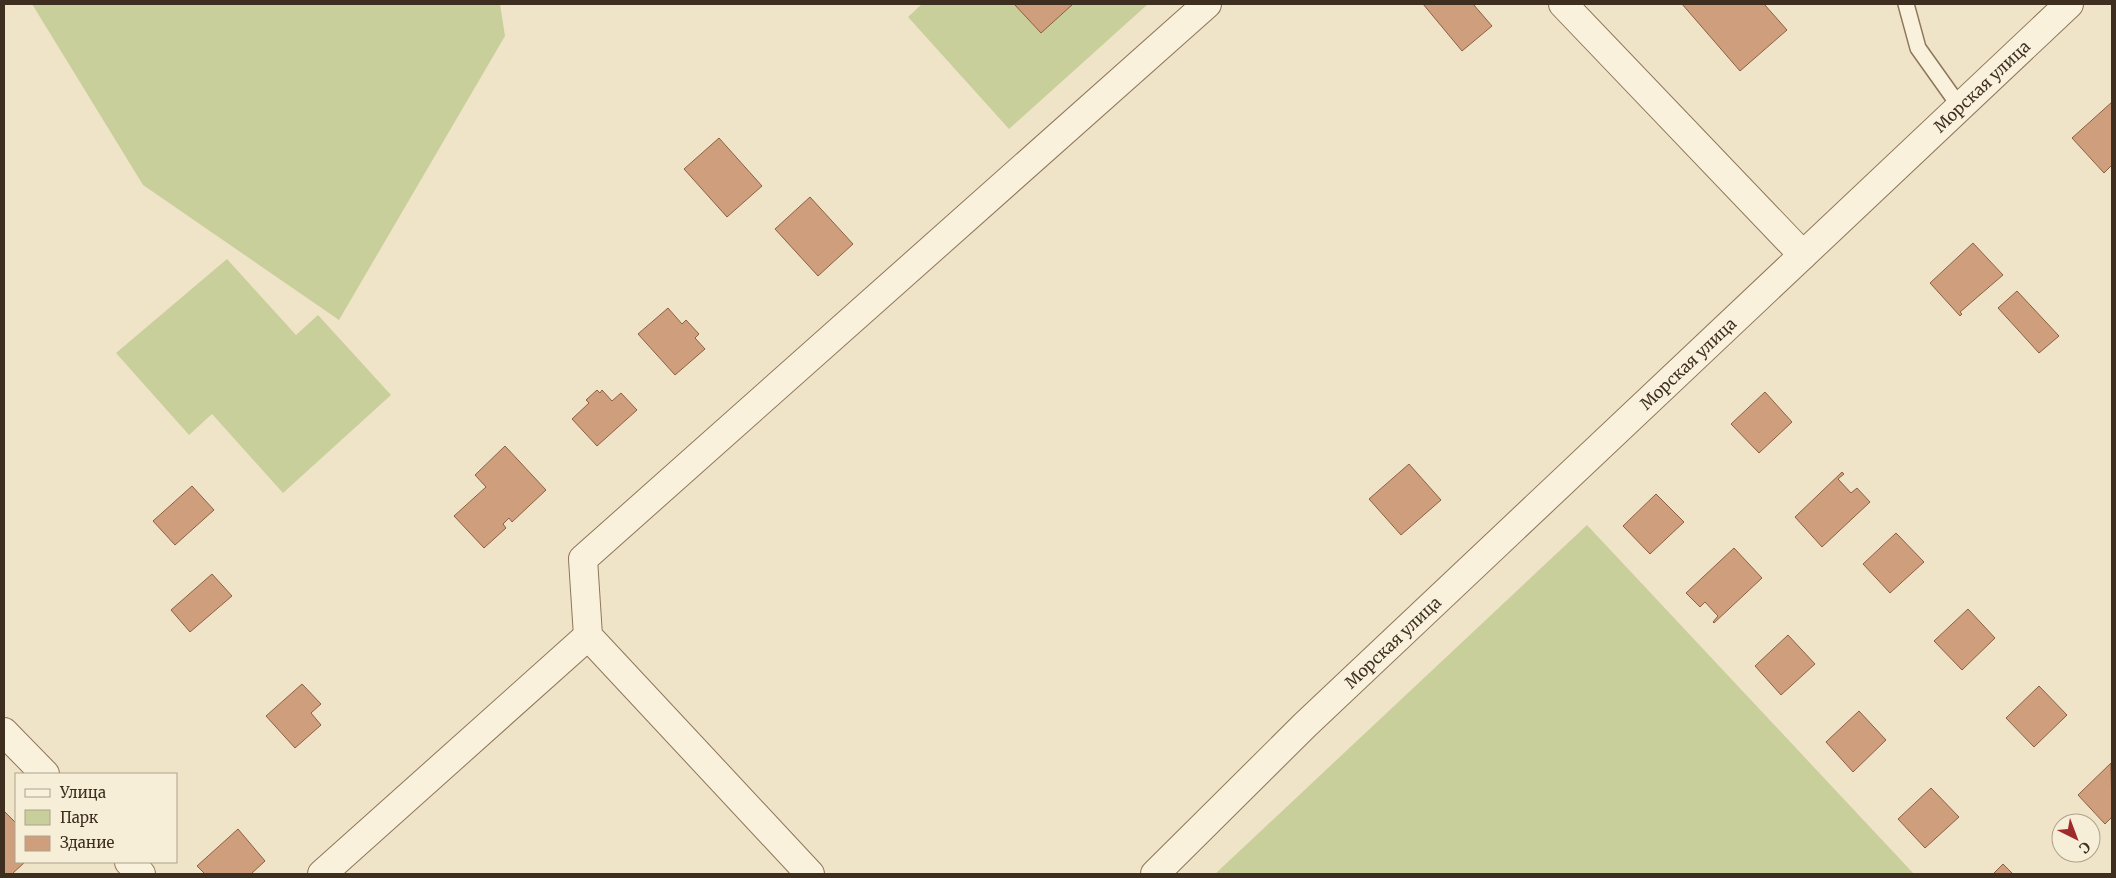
<svg xmlns="http://www.w3.org/2000/svg" width="2116" height="878" viewBox="0 0 2116 878" font-family="Merriweather,serif">
	<style>
		.green { fill: #c9cf9b }
		.building { fill: #cf9f7d; stroke: #8d5f41 }
		.lines { fill: none; stroke-linecap: round; stroke-linejoin: round }
		.service-casing { stroke: #8d765c; stroke-width: 18 }
		.minor-casing { stroke: #8d765c; stroke-width: 30 }
		.service { stroke: #faf1dc; stroke-width: 15 }
		.minor { stroke: #faf1dc; stroke-width: 28 }
		.labels { text-anchor: middle; stroke-width: 4; stroke-linejoin: round; paint-order: stroke }
		.street-label { font-size: 16px; fill: #3d2e20; stroke: #f7eed8 }
	</style>
	<rect width="100%" height="100%" fill="#f0e4c8"/>
	<path class="green" d="M32 4H500L505 36 339 320 143 185Z
		M922 4H1148L1009 129 908 17Z
		M227 259 296 335 318 315 391 395 283 493 212 414 189 435 116 353Z
		M1587 525 1914 874H1215Z"/>
	<path class="building" d="M1014 4H1073L1041 33Z
		M1423 4H1473L1492 26 1462 51Z
		M1682 4H1764L1787 30 1740 71Z
		M2112 102V165L2104 173 2072 138Z
		M719 138 762 186 727 217 684 169Z
		M810 197 853 244 818 276 775 229Z
		M1973 243 2003 275 1960 312 1962 314 1960 316 1930 283Z
		M2017 291 2059 336 2039 353 1998 308Z
		M668 308 682 324 686 320 699 334 695 338 705 349 675 375 638 334Z
		M597 390 600 393 602 390 612 401 621 393 637 410 597 446 572 419 589 403 586 400Z
		M1765 392 1792 422 1759 453 1731 424Z
		M505 446 546 490 512 522 509 518 503 524 506 528 484 548 454 516 486 487 475 475Z
		M1409 464 1441 500 1401 535 1369 499Z
		M1842 472 1844 474 1838 479 1851 493 1857 488 1870 502 1822 547 1795 517Z
		M192 486 214 510 175 545 153 521Z
		M1656 494 1684 522 1650 554 1623 526Z
		M1896 533 1924 562 1890 593 1863 564Z
		M1734 548 1762 578 1714 623 1713 622 1718 616 1705 602 1700 607 1686 593Z
		M212 574 232 596 190 632 171 610Z
		M1968 609 1995 638 1962 670 1934 641Z
		M1788 635 1815 664 1781 695 1755 666Z
		M302 684 321 704 311 713 321 725 295 748 266 716Z
		M2039 686 2067 715 2034 747 2006 718Z
		M1859 711 1886 740 1853 772 1826 742Z
		M2111 763 2112 817 2105 824 2078 795Z
		M1931 788 1959 817 1925 848 1898 819Z
		M4 811 16 823V862H25L12 874H4Z
		M238 829 265 861 251 874H205L197 866Z
		M2003 864 2013 874H1993Z"/>
	<g class="lines">
		<defs>
			<path id="service" d="M1906 4 1918 48 1960 107"/>
			<g id="minor">
				<path d="M1563 4 1803 255"/>
				<path d="M4 732 45 774"/>
				<path d="M129 862 141 874"/>
				<path d="M322 874 588 636"/>
				<path d="M810 874 588 636 583 559 1207 4"/>
				<path id="s1" d="M1155 874 1305 725 2069 4"/>
			</g>
		</defs>
		<use href="#service" class="service-casing"/>
		<use href="#minor" class="minor-casing"/>
		<use href="#service" class="service"/>
		<use href="#minor" class="minor"/>
	</g>
	<g class="labels">
		<g class="street-label">
			<text dy="6" stroke="none"><textPath href="#s1" startOffset="1142">Морская улица</textPath></text>
			<text dy="6" stroke="none"><textPath href="#s1" startOffset="738">Морская улица</textPath></text>
			<text dy="6" stroke="none"><textPath href="#s1" startOffset="332">Морская улица</textPath></text>
		</g>
	</g>
	<rect width="2116" height="878" fill="none" stroke="#3d2e20" stroke-width="10"/>
	<rect x="15" y="773" width="162" height="90" fill="#f7eed8" stroke="#ada18e"/>
	<rect x="25" y="789" width="25" height="8" fill="#faf1dc" stroke="#ada18e"/>
	<text x="60" y="798" font-size="15" fill="#3d2e20">Улица</text>
	<rect x="25" y="810" width="25" height="15" fill="#c9cf9b" stroke="#ada18e"/>
	<text x="60" y="823" font-size="15" fill="#3d2e20">Парк</text>
	<rect x="25" y="836" width="25" height="15" fill="#cf9f7d" stroke="#ada18e"/>
	<text x="60" y="848" font-size="15" fill="#3d2e20">Здание</text>
	<g transform="translate(2076 838) rotate(138)"><circle r="24" fill="#f7eed8" stroke="#ada18e"/>
	<path d="M0-4L9 19L0 12L-9 19Z" fill="#9e2a2b"/>
	<text y="-8" font-size="14" font-weight="bold" text-anchor="middle" fill="#3d2e20">С</text>
	</g>
</svg>
